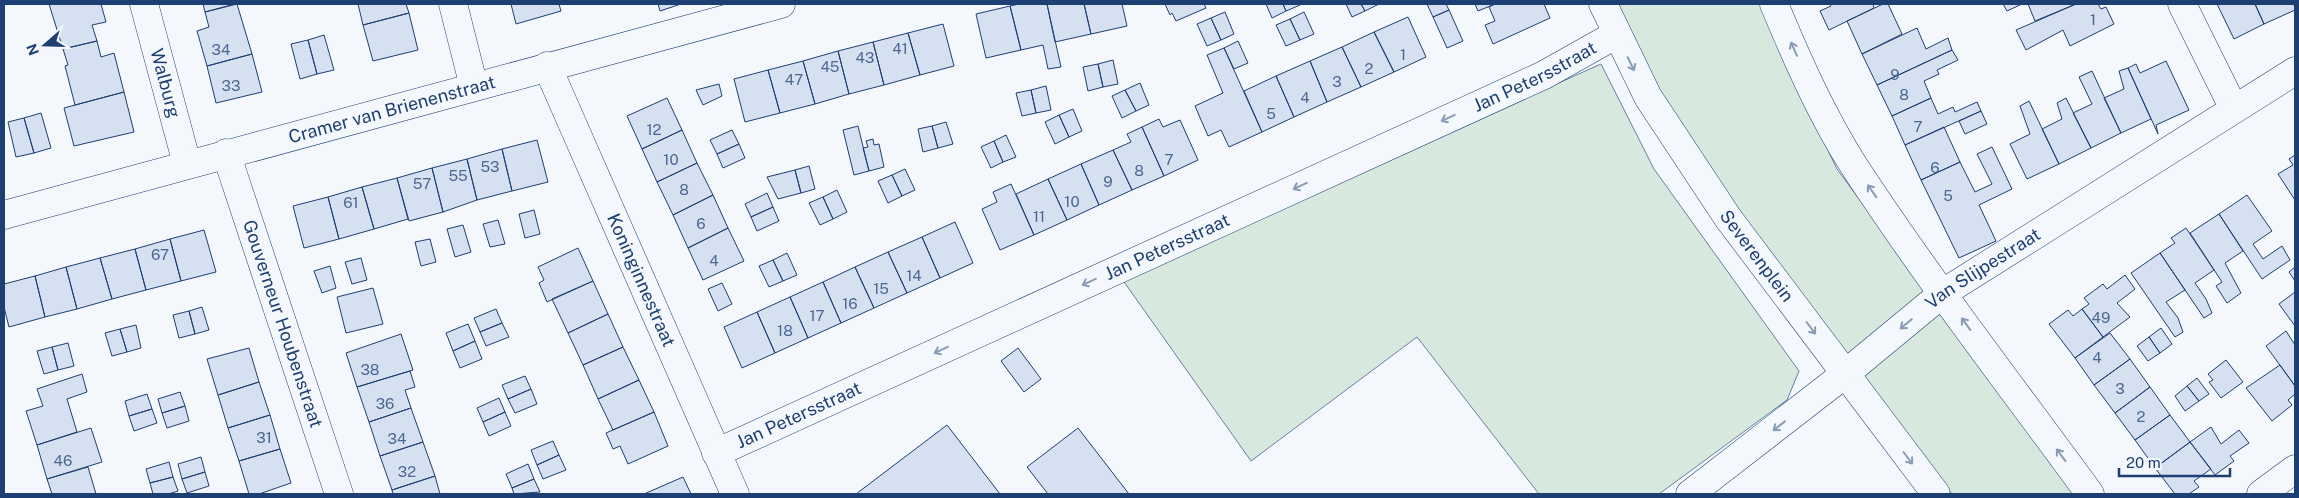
<svg xmlns="http://www.w3.org/2000/svg" width="2299" height="498" viewBox="0 0 2299 498" font-family="'Public Sans',sans-serif">
	<style>
		.green { fill: #d7e8df; stroke: #687fa3 }
		.building { fill: #d5e0f0; stroke: #1d3f73 }
		.lines { fill: none; stroke-linecap: round; stroke-linejoin: round }
		.street-casing { stroke: #1d3f73; stroke-width: 29 }
		.street { stroke: #f4f7fb; stroke-width: 28 }
		.oneway { stroke: #889bb7 }
		.labels { text-anchor: middle; stroke-width: 4; stroke-linejoin: round; paint-order: stroke }
		.number-label { font-size: 15px; fill: #4b6792 }
		.street-label { font-size: 18px; fill: #1d3f73; stroke: #f4f7fb }
	</style>
	<rect width="100%" height="100%" fill="#f4f7fb"/>
	<path class="green" d="M1611 4H1760L1772 35 1837 169 2076 494H1952L1728 199 1631 58Z
		M1601 64 1654 169 1799 371 1787 400 1659 494H1539L1417 337 1251 461 1122 279Z"/>
	<path class="building" d="M49 4H101L106 22 92 25 97 41 63 49Z
		M203 4H235L205 12Z
		M237 4 252 54 207 66 197 31 209 27 205 12Z
		M358 4H406L409 13 363 25Z
		M511 4H559L561 11 516 24Z
		M658 4H681L660 11Z
		M1019 4H1047L1061 67 1048 69 1043 45 1021 50 1010 6Z
		M1047 4H1084L1091 34 1055 42Z
		M1084 4H1122L1127 26 1091 34Z
		M1165 4H1204L1206 8 1176 21 1172 13 1170 15Z
		M1266 4H1283L1286 11 1272 18Z
		M1283 4H1300V5L1286 11Z
		M1346 4H1361L1365 11 1352 17Z
		M1361 4H1379L1365 11Z
		M1427 4H1446L1449 10 1433 17Z
		M1475 4H1495L1478 11Z
		M1495 4H1544L1550 18 1493 44 1485 25 1495 21 1489 7Z
		M1830 4H1873L1874 8 1829 30 1820 11 1831 6Z
		M1883 4H1888L1902 34 1862 54 1847 21Z
		M2003 4H2022L2007 11Z
		M2028 4H2076L2035 21Z
		M2076 4H2098L2101 9 2106 7 2114 24 2070 46 2063 30 2026 50 2016 30Z
		M2217 4H2255L2264 24 2234 39Z
		M2255 4H2294L2295 10 2264 24Z
		M1010 6 1021 50 986 58 976 14Z
		M1449 10 1463 41 1447 48 1433 17Z
		M1225 12 1234 34 1221 40 1211 18Z
		M1304 12 1314 34 1300 40 1290 19Z
		M409 13 418 50 373 61 363 25Z
		M1408 17 1426 57 1394 72 1374 32Z
		M1211 18 1221 40 1207 46 1197 24Z
		M1290 19 1300 40 1286 46 1276 25Z
		M943 24 954 66 920 75 908 33Z
		M1917 28 1926 49 1948 38 1952 50 1877 85 1862 54Z
		M1374 32 1394 72 1361 87 1342 47Z
		M908 33 920 75 884 85 873 42Z
		M324 35 334 70 317 74 308 40Z
		M308 40 317 74 300 79 291 44Z
		M97 41 101 57 114 53 124 92 75 105 65 66 68 65 63 49Z
		M1238 41 1248 63 1234 69 1224 48Z
		M873 42 884 85 849 94 838 51Z
		M1342 47 1361 87 1327 102 1310 61Z
		M1224 48 1262 132 1229 147 1221 130 1208 136 1195 106 1223 93 1207 55Z
		M1952 50 1958 60 1937 70 1939 74 1924 81 1931 98 1892 116 1877 85Z
		M838 51 849 94 815 104 803 61Z
		M252 54 262 92 216 103 207 66Z
		M1113 60 1118 84 1103 87 1098 64Z
		M803 61 815 104 780 113 768 70Z
		M1310 61 1327 102 1294 117 1276 76Z
		M2166 61 2189 110 2156 125 2158 134 2128 68 2136 64 2140 73Z
		M1098 64 1103 87 1088 91 1083 67Z
		M2128 68 2151 119 2121 133 2104 98 2124 89 2119 71Z
		M768 70 780 113 745 122 734 79Z
		M2092 71 2121 133 2091 148 2073 113 2092 104 2079 77Z
		M1276 76 1294 117 1262 132 1244 91Z
		M1140 83 1149 105 1136 111 1125 90Z
		M719 84 722 96 703 105 696 90Z
		M1046 86 1051 110 1036 113 1031 90Z
		M1031 90 1036 113 1022 116 1016 93Z
		M1125 90 1136 111 1122 118 1112 96Z
		M124 92 134 132 74 146 64 108Z
		M667 98 682 130 642 149 627 116Z
		M1931 98 1938 114 1953 107 1955 112 1977 102 1981 111 1905 145 1892 116Z
		M2066 98 2091 148 2059 164 2042 129 2062 119 2057 103Z
		M2029 101 2059 164 2027 179 2010 144 2030 134 2020 106Z
		M1073 109 1082 131 1069 137 1059 115Z
		M1981 111 1987 124 1965 134 1959 121Z
		M41 113 51 148 34 153 24 118Z
		M1059 115 1069 137 1055 144 1045 122Z
		M24 118 34 153 16 157 8 122Z
		M1159 119 1163 127 1180 120 1198 160 1164 176 1142 127Z
		M946 122 953 144 938 148 932 126Z
		M858 126 869 171 854 175 843 130Z
		M932 126 938 148 923 152 918 129Z
		M1142 127 1164 176 1132 190 1113 150 1131 142 1127 134Z
		M1944 127 1960 162 1921 180 1905 145Z
		M682 130 697 163 657 182 642 149Z
		M732 130 739 144 717 154 710 140Z
		M1006 135 1016 157 1003 162 994 141Z
		M873 139 874 145 879 144 884 167 869 171 863 148 868 147 866 141Z
		M537 140 548 182 512 191 502 149Z
		M994 141 1003 162 991 168 981 147Z
		M739 144 745 158 723 168 717 154Z
		M1992 147 2012 189 1979 205 1996 241 1959 258 1921 180 1960 162 1975 192 1992 184 1977 154Z
		M502 149 512 191 477 200 467 159Z
		M1113 150 1132 190 1099 205 1081 164Z
		M2295 155V200L2278 174 2293 165 2289 159Z
		M467 159 477 200 443 212 432 168Z
		M697 163 713 195 673 215 657 182Z
		M1081 164 1099 205 1067 220 1048 179Z
		M809 166 815 189 801 193 795 170Z
		M432 168 443 212 409 221 397 178Z
		M905 169 915 190 902 196 892 175Z
		M795 170 801 193 778 199 767 177Z
		M892 175 902 196 888 203 878 181Z
		M397 178 408 219 374 229 362 187Z
		M1048 179 1067 220 1034 235 1016 194Z
		M1011 184 1034 235 1000 250 982 209 997 202 993 192Z
		M362 187 374 229 339 239 328 197Z
		M837 190 847 212 833 219 823 197Z
		M767 193 773 207 751 217 745 204Z
		M713 195 728 228 688 248 673 215Z
		M2247 195 2272 231 2253 244 2263 259 2282 246 2290 260 2262 279 2219 214Z
		M328 197 339 239 304 248 293 206Z
		M823 197 833 219 820 225 809 203Z
		M773 207 779 221 757 231 751 217Z
		M534 210 540 234 525 238 519 214Z
		M2219 214 2243 251 2225 263 2241 293 2227 303 2216 286 2222 282 2190 233Z
		M498 220 505 244 490 247 483 224Z
		M955 222 973 263 940 278 922 237Z
		M463 225 471 252 455 257 447 229Z
		M728 228 744 261 703 280 688 248Z
		M2186 228 2214 270 2195 283 2206 299 2212 313 2204 318 2160 253 2175 243 2171 238Z
		M204 230 216 272 181 281 170 239Z
		M922 237 940 278 907 293 888 252Z
		M170 239 181 281 146 290 135 249Z
		M430 239 436 262 421 266 415 242Z
		M578 248 593 281 547 302 539 283 544 280 538 267Z
		M135 249 146 290 112 299 100 258Z
		M888 252 907 293 874 308 855 267Z
		M787 253 797 275 783 281 773 260Z
		M2160 253 2185 290 2166 302 2178 318 2183 332 2175 337 2131 273Z
		M100 258 112 299 77 309 66 267Z
		M361 258 367 280 352 284 345 262Z
		M773 260 783 281 769 287 759 266Z
		M330 266 336 288 322 293 314 271Z
		M66 267 77 309 45 317 35 276Z
		M855 267 874 308 841 323 823 282Z
		M2295 267V281L2289 272Z
		M2125 275 2135 289 2117 303 2130 317 2103 337 2082 309 2089 304 2084 298 2103 284 2107 289Z
		M35 276 45 317 9 327 4 307V284Z
		M593 281 608 314 568 333 552 299Z
		M823 282 841 323 808 338 790 297Z
		M722 283 732 304 718 311 708 289Z
		M373 288 383 324 346 333 337 297Z
		M2295 292V326L2279 304Z
		M790 297 808 338 775 353 757 312Z
		M202 307 209 330 195 334 189 311Z
		M496 309 502 323 480 332 474 318Z
		M2082 309 2103 337 2075 358 2049 324 2068 310 2073 316Z
		M189 311 195 334 179 338 173 315Z
		M757 312 775 353 742 368 724 327Z
		M608 314 623 347 583 365 568 333Z
		M502 323 509 337 486 346 480 332Z
		M468 324 475 341 453 351 446 333Z
		M136 325 141 348 127 352 120 329Z
		M2161 328 2172 344 2160 353 2149 337Z
		M120 329 127 352 112 356 105 333Z
		M2286 331 2295 345V386L2266 346Z
		M2110 333 2130 359 2094 385 2075 358Z
		M401 334 413 370 357 387 346 353Z
		M2149 337 2160 353 2148 361 2137 346Z
		M475 341 482 359 460 368 453 351Z
		M68 343 74 366 58 370 52 347Z
		M52 347 58 370 44 374 37 351Z
		M623 347 639 380 598 399 583 365Z
		M249 348 259 382 218 395 207 359Z
		M1018 348 1041 379 1024 392 1001 361Z
		M2130 359 2150 387 2115 413 2094 385Z
		M2226 360 2243 382 2221 398 2209 382 2213 380 2208 374Z
		M2280 365 2295 386V394L2288 400 2292 405 2272 421 2246 388Z
		M410 371 415 387 405 390 411 408 369 422 357 387Z
		M82 374 87 392 67 399 77 432 37 445 26 411 43 406 37 389Z
		M525 376 531 389 508 399 502 385Z
		M2197 378 2209 394 2199 401 2187 386Z
		M639 380 654 412 613 430 598 399Z
		M259 382 270 415 228 428 218 395Z
		M2187 386 2199 401 2185 411 2175 396Z
		M2150 387 2170 415 2135 440 2115 413Z
		M531 389 537 404 515 413 508 399Z
		M180 392 185 406 162 413 158 399Z
		M147 394 152 409 129 416 125 401Z
		M499 398 505 412 483 422 477 408Z
		M185 406 189 421 167 428 162 413Z
		M411 408 423 442 380 456 369 422Z
		M152 409 157 423 134 431 129 416Z
		M505 412 511 426 489 436 483 422Z
		M654 412 668 446 628 464 620 446 613 449 606 433Z
		M270 415 280 449 239 461 228 428Z
		M2170 415 2190 442 2155 468 2135 440Z
		M947 425 1000 494H856Z
		M2211 427 2221 444 2239 430 2249 443 2230 456 2234 461 2215 475 2190 442Z
		M91 428 102 462 47 479 37 445Z
		M1078 428 1129 494H1048L1027 467Z
		M553 441 559 455 537 465 531 450Z
		M423 442 435 476 392 490 380 456Z
		M2190 442 2211 469 2194 481 2199 487 2189 494H2175L2155 468Z
		M280 449 291 483 259 494H249L239 461Z
		M559 455 566 470 543 479 537 465Z
		M201 457 205 472 182 479 178 464Z
		M169 462 173 477 150 483 146 469Z
		M528 464 534 479 512 488 506 474Z
		M88 467 96 494H52L47 479Z
		M205 472 209 486 187 493 182 479Z
		M435 476 440 494H393L392 490Z
		M173 477 178 491 168 494H153L150 483Z
		M683 477 691 494H644Z
		M534 479 540 492 514 494 512 488Z"/>
	<g class="lines">
		<defs>
			<g id="street">
				<path id="s1" d="M144 4 187 164"/>
				<path d="M453 4 474 87"/>
				<path id="s2" d="M1603 4 1648 97 1728 218 1936 494"/>
				<path d="M1774 4C1797 59 1822 116 1854 166 1928 279 2011 386 2090 494"/>
				<path d="M2182 4 2234 109"/>
				<path id="s3" d="M547 66 735 494"/>
				<path id="s4" d="M226 153 339 494"/>
				<path id="s5" d="M4 215 781 4"/>
				<path id="s6" d="M716 453 1544 75 1617 34"/>
				<path id="s7" d="M1690 494 1845 374 1943 293 2295 71"/>
				<path d="M2261 494 2295 469"/>
			</g>
		</defs>
		<use href="#street" class="street-casing"/>
		<use href="#street" class="street"/>
	</g>
	<defs><path id="oneway-shaft" d="M-6 0H5M1.5-3L5.5 0L1.5 3" fill="none" stroke-width="1.6" stroke-linecap="round" stroke-linejoin="round" transform="scale(1.25)"/></defs>
	<g class="oneway">
		<use href="#oneway-shaft" transform="translate(1794 49) rotate(-114)"/>
		<use href="#oneway-shaft" transform="translate(1631 64) rotate(64)"/>
		<use href="#oneway-shaft" transform="translate(1448 118) rotate(155)"/>
		<use href="#oneway-shaft" transform="translate(1300 186) rotate(155)"/>
		<use href="#oneway-shaft" transform="translate(1872 191) rotate(-125)"/>
		<use href="#oneway-shaft" transform="translate(1089 282) rotate(155)"/>
		<use href="#oneway-shaft" transform="translate(1906 324) rotate(140)"/>
		<use href="#oneway-shaft" transform="translate(1966 324) rotate(-126)"/>
		<use href="#oneway-shaft" transform="translate(1811 328) rotate(53)"/>
		<use href="#oneway-shaft" transform="translate(941 350) rotate(155)"/>
		<use href="#oneway-shaft" transform="translate(1779 426) rotate(142)"/>
		<use href="#oneway-shaft" transform="translate(2061 455) rotate(-126)"/>
		<use href="#oneway-shaft" transform="translate(1908 458) rotate(53)"/>
	</g>
	<g class="labels">
		<g class="number-label">
			<text x="2093" y="25">1</text>
			<text x="900" y="54">41</text>
			<text x="221" y="55">34</text>
			<text x="1403" y="60">1</text>
			<text x="865" y="63">43</text>
			<text x="830" y="72">45</text>
			<text x="1369" y="74">2</text>
			<text x="1895" y="80">9</text>
			<text x="794" y="85">47</text>
			<text x="1337" y="87">3</text>
			<text x="231" y="91">33</text>
			<text x="1904" y="100">8</text>
			<text x="1305" y="103">4</text>
			<text x="1271" y="119">5</text>
			<text x="1918" y="132">7</text>
			<text x="654" y="135">12</text>
			<text x="671" y="165">10</text>
			<text x="1169" y="165">7</text>
			<text x="490" y="172">53</text>
			<text x="1935" y="173">6</text>
			<text x="1139" y="176">8</text>
			<text x="458" y="181">55</text>
			<text x="1108" y="187">9</text>
			<text x="422" y="189">57</text>
			<text x="684" y="195">8</text>
			<text x="1948" y="201">5</text>
			<text x="1072" y="207">10</text>
			<text x="351" y="208">61</text>
			<text x="1039" y="222">11</text>
			<text x="701" y="229">6</text>
			<text x="160" y="260">67</text>
			<text x="714" y="266">4</text>
			<text x="914" y="281">14</text>
			<text x="881" y="294">15</text>
			<text x="850" y="309">16</text>
			<text x="817" y="321">17</text>
			<text x="2101" y="323">49</text>
			<text x="785" y="336">18</text>
			<text x="2097" y="363">4</text>
			<text x="370" y="375">38</text>
			<text x="2120" y="394">3</text>
			<text x="385" y="409">36</text>
			<text x="2141" y="422">2</text>
			<text x="264" y="443">31</text>
			<text x="397" y="444">34</text>
			<text x="63" y="466">46</text>
			<text x="407" y="477">32</text>
		</g>
		<g class="street-label">
			<text dy="6" stroke="none"><textPath href="#s6" startOffset="901">Jan Petersstraat</textPath></text>
			<text dy="6" stroke="none"><textPath href="#s1" startOffset="82">Walburg</textPath></text>
			<text dy="6" stroke="none"><textPath href="#s5" startOffset="402">Cramer van Brienenstraat</textPath></text>
			<text dy="6" stroke="none"><textPath href="#s6" startOffset="496">Jan Petersstraat</textPath></text>
			<text dy="6" stroke="none"><textPath href="#s2" startOffset="296">Severenplein</textPath></text>
			<text dy="6" stroke="none"><textPath href="#s7" startOffset="370">Van Slijpestraat</textPath></text>
			<text dy="6" stroke="none"><textPath href="#s3" startOffset="234">Koninginnestraat</textPath></text>
			<text dy="6" stroke="none"><textPath href="#s4" startOffset="180">Gouverneur Houbenstraat</textPath></text>
			<text dy="6" stroke="none"><textPath href="#s6" startOffset="91">Jan Petersstraat</textPath></text>
		</g>
	</g>
	<rect width="2299" height="498" fill="none" stroke="#1d3f73" stroke-width="10"/>
	<g transform="translate(45 45) rotate(250)" stroke="#f4f7fb" stroke-width="4" paint-order="stroke">
	<path d="M0-4L9 19L0 12L-9 19Z" fill="#1d3f73"/>
	<text y="-8" font-size="14" font-weight="bold" text-anchor="middle" fill="#1d3f73">N</text>
	</g>
	<path d="M2119 468v8h111v-8" fill="none" stroke="#1d3f73" stroke-width="2.5"/>
	<text x="2126" y="468" font-size="15" fill="#1d3f73" stroke="#f4f7fb" stroke-width="4" paint-order="stroke">20 m</text>
</svg>
